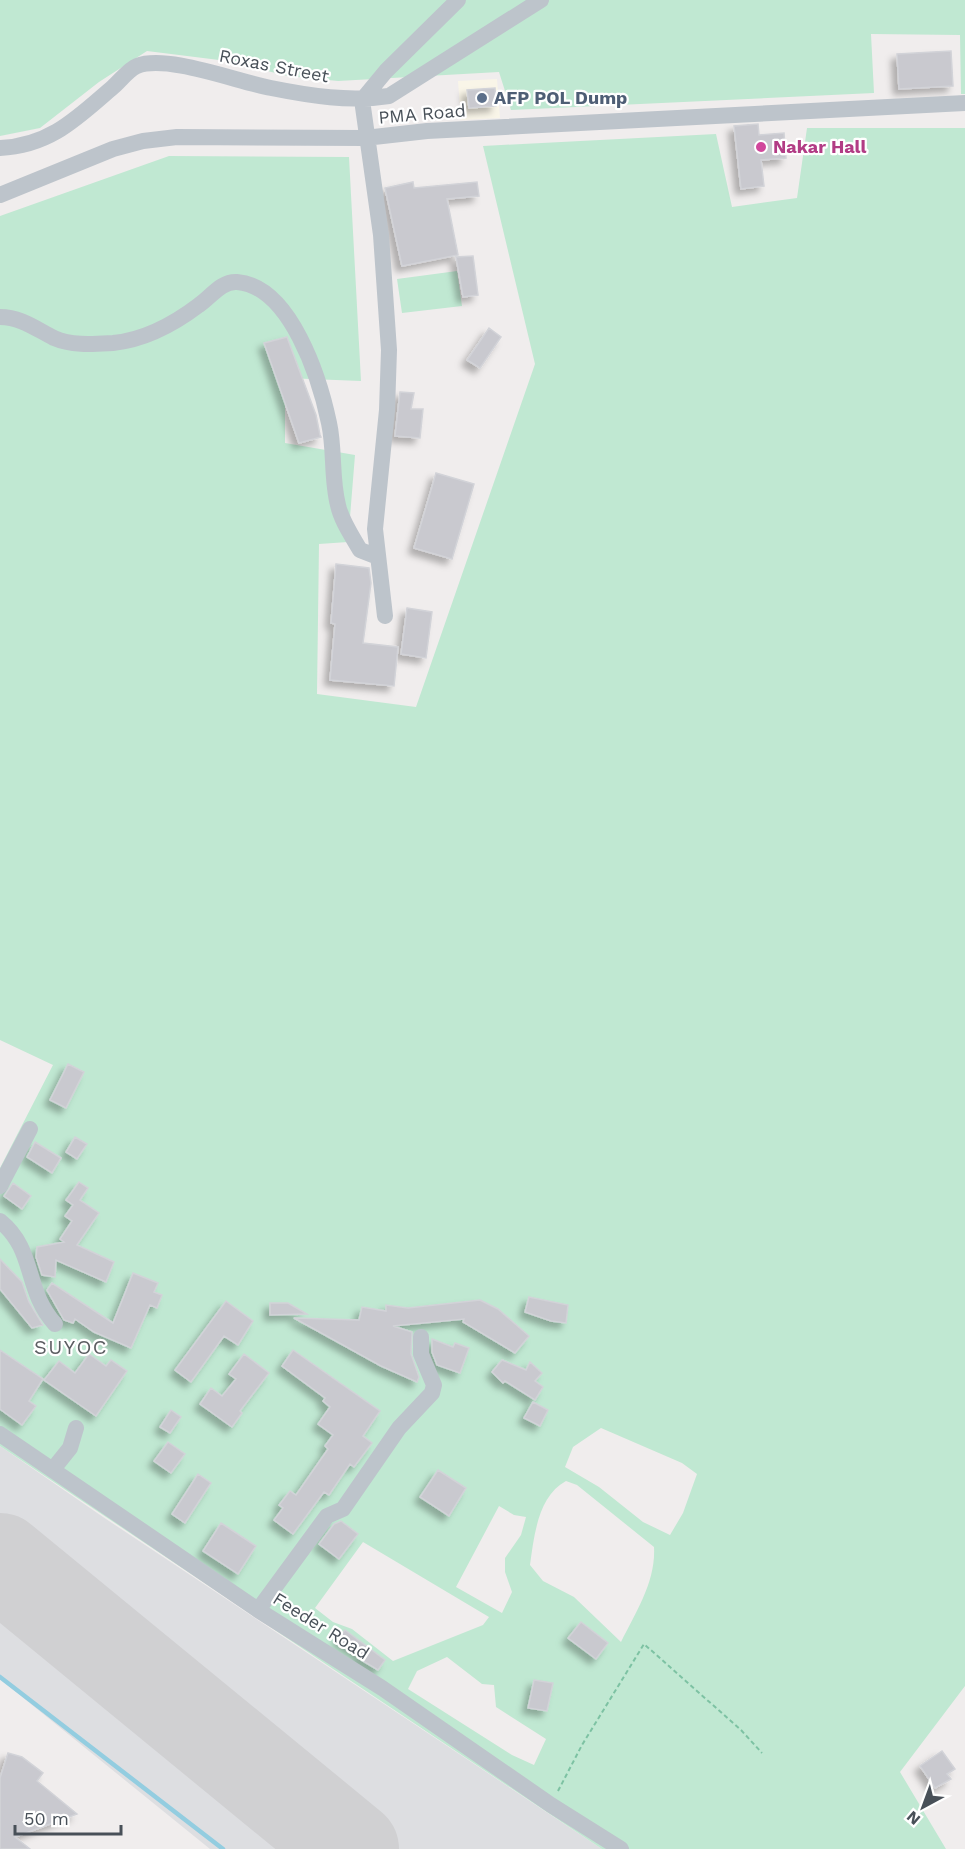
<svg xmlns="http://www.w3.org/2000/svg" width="965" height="1849" viewBox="0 0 965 1849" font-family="'Work Sans',sans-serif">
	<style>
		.commercial { fill: #f9f5e8 }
		.airport { fill: #dddee1 }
		.green { fill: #c0e8d2; fill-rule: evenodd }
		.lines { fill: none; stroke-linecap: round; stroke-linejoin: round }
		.stream { stroke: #93cde0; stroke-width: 4.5 }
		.runway { stroke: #d0d0d2; stroke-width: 96 }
		.building { fill: #c9c9cf; stroke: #d2d3d8; stroke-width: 1.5; filter: url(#shadow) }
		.path { stroke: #7dc2a3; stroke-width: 2; stroke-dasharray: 4.5 3; stroke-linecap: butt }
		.minor { stroke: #bdc4cb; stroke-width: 16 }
		.service-dot { fill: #5c6f8a; stroke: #fff; stroke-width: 2 }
		.hotel-dot { fill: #d1479c; stroke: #fff; stroke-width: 2 }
		.labels { text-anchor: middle; stroke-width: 4.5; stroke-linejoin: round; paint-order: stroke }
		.street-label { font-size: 18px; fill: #485058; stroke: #fff }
		.service-label { font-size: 18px; font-weight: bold; fill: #4e5e75; stroke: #fff; text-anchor: start }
		.hotel-label { font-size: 18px; font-weight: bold; fill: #b23c85; stroke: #fff; text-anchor: start }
		.neighbourhood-label { font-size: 20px; letter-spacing: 1.5px; fill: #5b5d61; stroke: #fff }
	</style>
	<defs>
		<filter id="shadow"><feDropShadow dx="-5.5" dy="5.5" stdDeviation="3" flood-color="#0004"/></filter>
	</defs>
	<rect width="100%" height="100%" fill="#f0eded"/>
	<path class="commercial" d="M497 79 500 118 461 120 458 81Z"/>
	<path class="airport" d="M0 1446 103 1517 602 1849H210L0 1679Z"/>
	<path class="green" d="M0 0H965V94H961L960 35 871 34 874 93 511 110 499 72 338 81 288 76 227 61 147 51 99 82 40 128 0 136Z
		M807 128H965V1686L900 1772 946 1849H602L0 1446V1168L53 1065 0 1040V216L169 156 349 157 361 381 285 378V443L355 455 348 542 319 544 317 694 416 707 535 364 483 146 716 134 732 207 797 198ZM601 1428 682 1463 697 1474 683 1513 670 1535 643 1522 599 1487 565 1467 573 1447ZM566 1481 577 1485 654 1547C656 1581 636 1612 621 1642L574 1597 543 1581 530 1565C534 1536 538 1496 566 1481ZM499 1506 514 1515 526 1517 521 1535 505 1558V1572L512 1592 502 1613 456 1587ZM363 1542 489 1617 483 1625 393 1661 352 1629 333 1622 315 1608ZM447 1657 482 1684 494 1685 496 1707 546 1739 534 1765 512 1755 408 1689 417 1671Z
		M457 271 462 306 402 313 397 279Z"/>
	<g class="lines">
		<path class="stream" d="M0 1677 223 1849"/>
		<path class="runway" d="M0 1561 351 1849"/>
	</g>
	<path class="building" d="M951 51 953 86 899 89 897 54Z
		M495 88 496 106 469 108 467 90Z
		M758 124 759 135 784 133 786 158 761 160 764 186 741 189 734 126Z
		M413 182 414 188 477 182 479 196 447 199 458 255 402 266 385 188Z
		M473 256 478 295 463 297 456 257Z
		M489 328 501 337 480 368 467 360Z
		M287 337 316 415 320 435 321 437 299 443 264 343Z
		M400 392 414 393 411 409H423L420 438 395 436Z
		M436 473 474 484 452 559 414 548Z
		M336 564 369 568 371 583 363 643 398 647 394 686 330 680 335 624 331 623Z
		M407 608 432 612 426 658 401 654Z
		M68 1064 84 1072 66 1108 50 1100Z
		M75 1137 87 1144 77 1159 66 1152Z
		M35 1142 61 1158 52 1173 27 1157Z
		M79 1182 88 1188 80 1200 99 1213 77 1245 114 1262 106 1282 56 1260 55 1277 42 1275 36 1257 37 1247 64 1242 60 1239 72 1221 65 1216 73 1205 66 1200Z
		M13 1183 31 1196 22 1209 4 1196Z
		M0 1259 22 1282 29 1302 43 1325 32 1328 0 1289Z
		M133 1273 158 1283 154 1292 162 1295 157 1308 150 1305 131 1348 94 1332 75 1319 73 1323 64 1320 47 1290 52 1283 113 1323Z
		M529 1297 568 1305 566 1323 551 1321 525 1312Z
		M480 1300 498 1309 529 1336 515 1353 463 1322 464 1319 393 1326 412 1332 411 1354 419 1377 417 1382 381 1366 294 1318 359 1320 362 1307 386 1311V1305L408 1308Z
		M226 1301 253 1321 238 1345 224 1336 191 1382 175 1370Z
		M270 1303H288L307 1314 270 1315Z
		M432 1339 453 1347 455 1343 469 1348 460 1373 437 1365 432 1352Z
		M0 1350 43 1379 29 1401 36 1406 22 1425 0 1409Z
		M293 1350 380 1411 363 1436 372 1443 354 1467 350 1464 329 1495 324 1492 293 1534 274 1520 283 1508 279 1505 290 1491 296 1495 328 1449 325 1446 333 1435 318 1424 330 1407 323 1401 325 1398 282 1366Z
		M89 1354 106 1366 111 1360 127 1371 96 1416 44 1380 59 1361 75 1373Z
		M244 1354 269 1373 240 1411 242 1413 232 1427 200 1404 211 1388 222 1396 236 1379 229 1374Z
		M502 1360 526 1370 530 1362 542 1373 535 1381 543 1387 535 1400 505 1381 503 1383 492 1372Z
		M533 1402 548 1410 540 1426 524 1418Z
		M171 1410 181 1417 170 1433 160 1427Z
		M168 1442 185 1454 171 1473 154 1461Z
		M438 1470 466 1488 449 1516 420 1497Z
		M198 1474 211 1483 185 1523 172 1514Z
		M341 1521 358 1534 339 1559 319 1544 334 1524Z
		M221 1523 256 1546 238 1574 203 1551Z
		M581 1622 608 1643 596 1659 568 1638Z
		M345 1630 385 1660 378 1670 358 1658 361 1655 338 1639Z
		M534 1680 553 1683 547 1711 528 1708Z
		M942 1751 955 1769 947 1774 951 1779 935 1788 920 1766Z
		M8 1753 22 1757 43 1773 37 1781 77 1814 15 1837 30 1849H0V1778Z"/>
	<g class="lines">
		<path class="path" d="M558 1791 582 1745 644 1644 741 1730 762 1753"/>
		<path class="minor" d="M0 148C50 146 77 118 113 87 120 81 129 69 137 66 167 54 238 82 271 88 311 96 349 102 389 96L541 0
			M0 195 113 149 143 141 177 137 365 138 427 131 965 103
			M0 317C21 317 36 329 54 338 72 346 94 344 113 343 144 340 174 324 199 305 211 297 221 281 237 282 291 286 320 380 329 423 335 450 331 478 338 505 341 520 352 536 360 550L378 557
			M385 616 375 529 387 410 389 350 381 235 362 100 386 71 458 0
			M0 1186 30 1129
			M0 1221C36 1250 24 1290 55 1324
			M0 1434 258 1610 382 1688 551 1805 621 1849
			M54 1468 70 1448 76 1428
			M258 1610 327 1516 343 1509 399 1428 432 1393 434 1385 421 1354V1337"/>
	</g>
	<circle class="service-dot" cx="482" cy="98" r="6"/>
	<circle class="hotel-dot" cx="761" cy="147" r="6"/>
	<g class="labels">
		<g class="street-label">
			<text transform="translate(274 66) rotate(11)" y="6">Roxas Street</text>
			<text transform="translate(422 114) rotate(-5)" y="6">PMA Road</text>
			<text transform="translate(321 1626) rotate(32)" y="6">Feeder Road</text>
		</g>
		<g class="service-label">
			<text x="494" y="104">AFP POL Dump</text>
		</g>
		<g class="hotel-label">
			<text x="773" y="153">Nakar Hall</text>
		</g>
		<g class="neighbourhood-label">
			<text x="71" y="1354">SUYOC</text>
		</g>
	</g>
	<g transform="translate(923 1807) rotate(221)" stroke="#ffffff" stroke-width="4.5" paint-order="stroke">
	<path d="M0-4.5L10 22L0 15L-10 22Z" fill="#485058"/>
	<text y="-9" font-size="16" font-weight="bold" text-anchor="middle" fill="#485058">N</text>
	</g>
	<path d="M15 1825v9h106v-9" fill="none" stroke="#485058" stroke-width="3"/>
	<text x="24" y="1825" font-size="18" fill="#485058" stroke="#ffffff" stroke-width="4.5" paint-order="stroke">50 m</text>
</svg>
